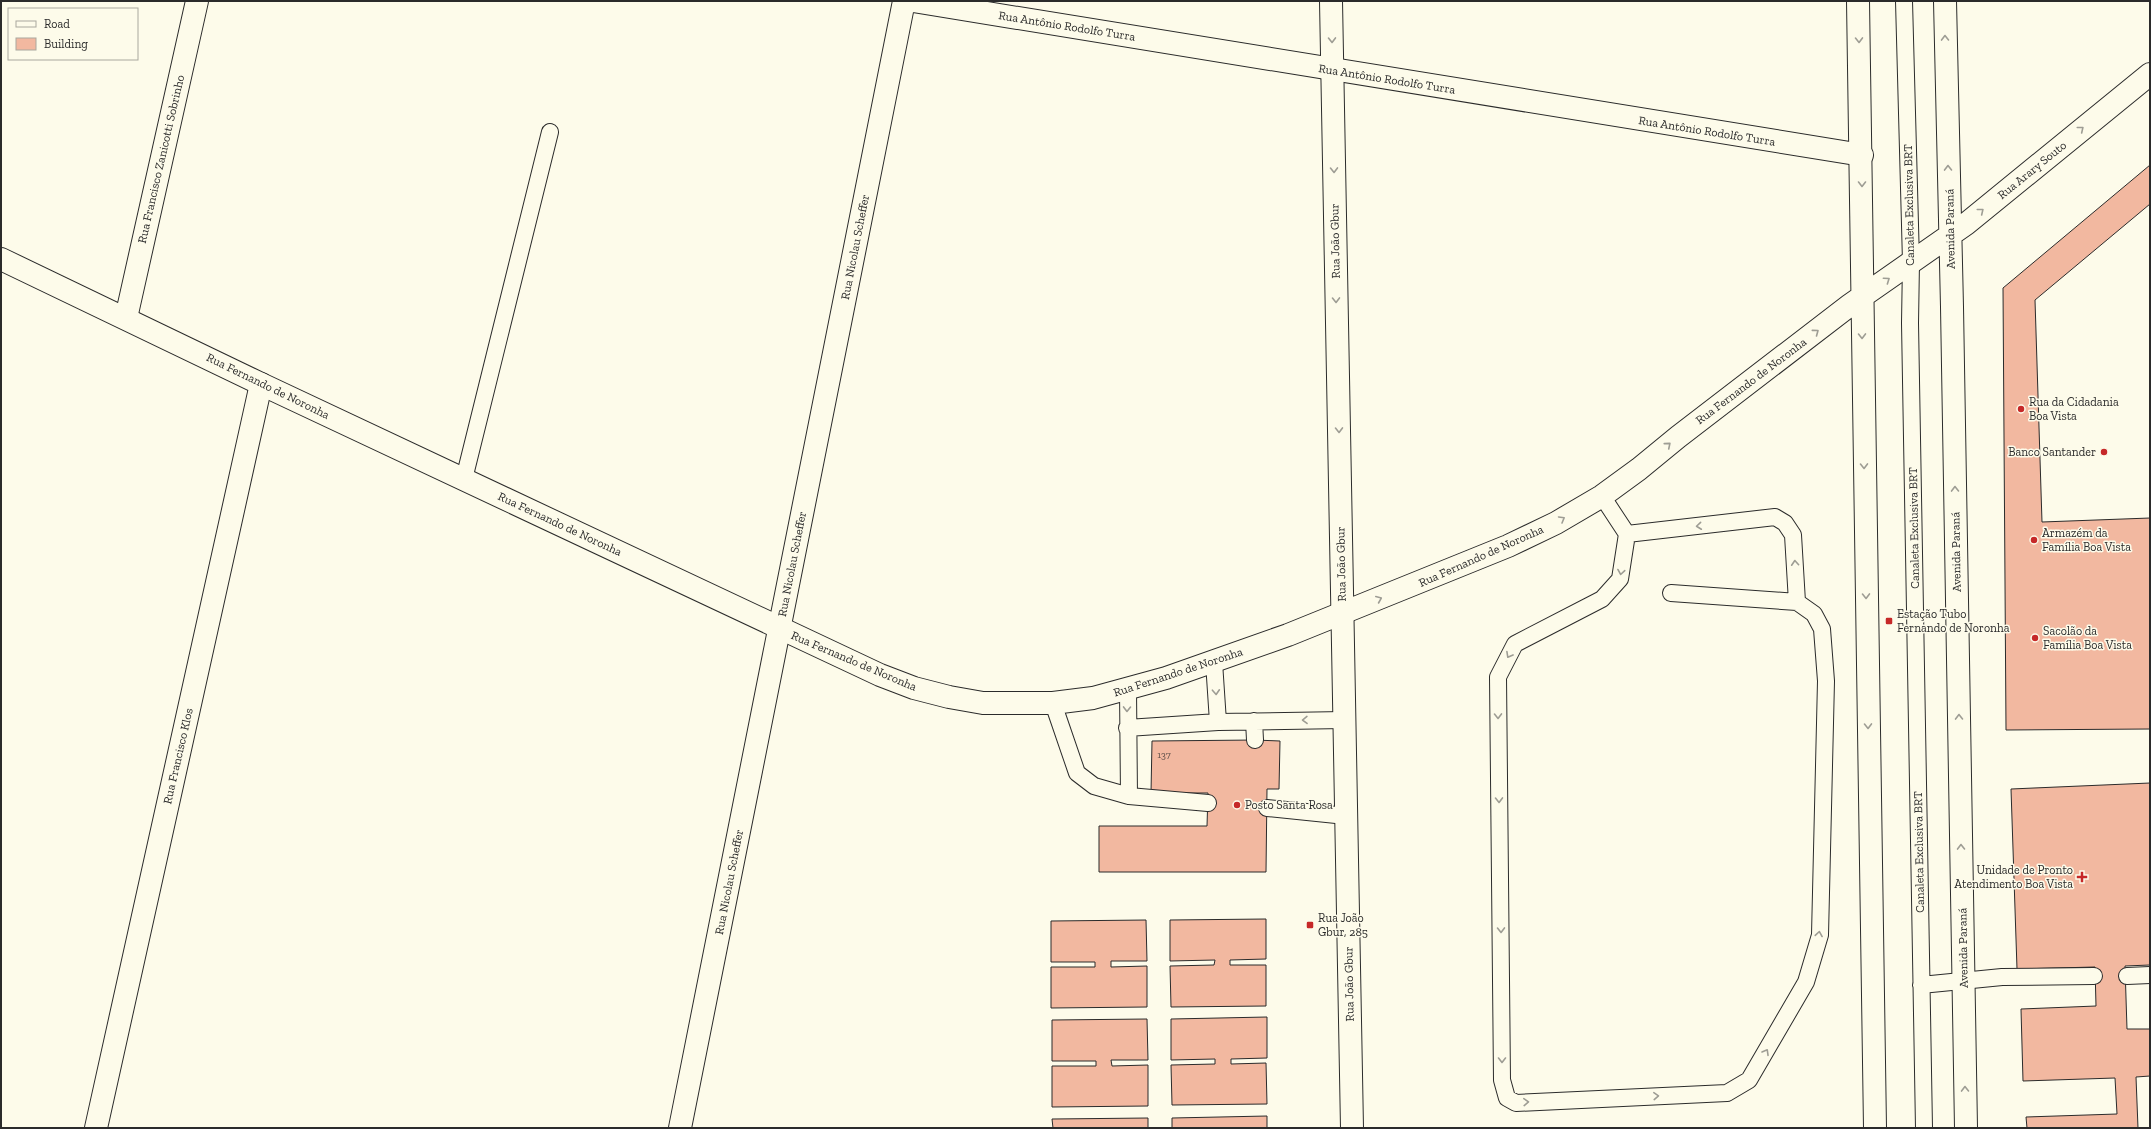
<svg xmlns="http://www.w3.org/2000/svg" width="2151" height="1129" viewBox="0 0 2151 1129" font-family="'Zilla Slab',serif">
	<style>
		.building { fill: #f2b8a0; stroke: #2b2b2b }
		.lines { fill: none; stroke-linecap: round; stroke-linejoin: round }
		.lane-casing { stroke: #2b2b2b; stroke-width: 18 }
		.street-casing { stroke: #2b2b2b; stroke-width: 24 }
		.secondary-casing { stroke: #2b2b2b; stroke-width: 24 }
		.primary-casing { stroke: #2b2b2b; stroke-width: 24 }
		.lane { stroke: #fdfbea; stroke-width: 16 }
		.street { stroke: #fdfbea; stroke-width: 22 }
		.secondary { stroke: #fdfbea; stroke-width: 22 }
		.primary { stroke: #fdfbea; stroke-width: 22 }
		.oneway { stroke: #9e9d94 }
		.poi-dot { fill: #c62828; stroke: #fdfbea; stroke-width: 1.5 }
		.labels { text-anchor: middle; stroke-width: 3; stroke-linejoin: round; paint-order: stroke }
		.number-label { font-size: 10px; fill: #5d4e48 }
		.street-label { font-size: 12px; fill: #2b2b2b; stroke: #fdfbea }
		.poi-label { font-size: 12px; fill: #2b2b2b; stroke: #fdfbea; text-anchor: start }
	</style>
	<rect width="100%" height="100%" fill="#fdfbea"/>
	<path class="building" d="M2150 165V204L2035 300 2042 522 2150 518V729L2006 730 2003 288Z
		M1255 740 1280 741 1279 789H1267L1266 872H1099V826H1207L1208 793H1151L1152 741Z
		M2150 783V965L2125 966 2127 1029H2150V1076L2136 1077 2138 1128H2027L2026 1117 2117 1114 2115 1078 2023 1081 2021 1009 2096 1006 2095 967 2017 969 2011 789Z
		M1266 919V959L1230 960V965H1266V1006L1171 1007 1170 966 1214 965 1215 960 1170 961V920Z
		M1146 920 1147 961H1111V967L1147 966V1007L1051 1008V967H1095V962H1051V921Z
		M1267 1017V1058L1231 1059V1064L1266 1063 1267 1104 1172 1105 1171 1065 1215 1064V1059L1171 1060V1019Z
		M1147 1019 1148 1060H1111L1112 1066 1148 1065V1106L1052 1107V1066H1096V1061H1052V1020Z
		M1267 1116V1128H1172V1118Z
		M1148 1118V1128H1053L1052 1119Z"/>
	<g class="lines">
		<defs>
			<path id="lane" d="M1904 1 1911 262 1910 323 1924 1128
				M464 479 550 132
				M1602 496 1627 534 1620 579 1602 599 1515 644 1498 677 1502 1080 1507 1098 1516 1103 1727 1093 1749 1080 1806 982 1820 935 1826 681 1822 629 1814 614 1797 602 1671 593
				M1627 534 1775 517 1785 523 1793 535 1797 602
				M1214 662 1218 722
				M1128 690 1129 796
				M1053 703 1077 773 1094 786 1129 796 1208 803
				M1254 721 1255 740
				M1127 728 1218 722 1344 720
				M1267 808 1346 816
				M2127 976 2150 975
				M1921 985 2002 977 2094 976"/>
			<path id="street" d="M913 1 1862 155
				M126 318 197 1
				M96 1128 261 384
				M680 1128 904 1"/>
			<path id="secondary" d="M1858 1 1875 1128
				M1945 1 1952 307 1966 1128
				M1 259 261 384 880 675 914 688 949 697 983 703H1053L1093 698 1166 678 1288 635 1508 546 1556 523 1602 496 1639 469 1678 437 1850 305 1966 224 2150 74"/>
			<path id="primary" d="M1331 1 1352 1128"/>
		</defs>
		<use href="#lane" class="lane-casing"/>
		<use href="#street" class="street-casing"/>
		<use href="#secondary" class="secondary-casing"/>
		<use href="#primary" class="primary-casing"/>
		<use href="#lane" class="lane"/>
		<use href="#street" class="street"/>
		<use href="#secondary" class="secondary"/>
		<use href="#primary" class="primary"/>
	</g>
	<defs><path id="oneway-chevron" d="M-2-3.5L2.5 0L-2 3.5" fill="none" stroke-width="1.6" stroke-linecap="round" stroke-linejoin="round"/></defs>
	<g class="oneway">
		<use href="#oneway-chevron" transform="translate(1945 38) rotate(-91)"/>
		<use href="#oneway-chevron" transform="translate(1332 40) rotate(89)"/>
		<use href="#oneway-chevron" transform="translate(1859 40) rotate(89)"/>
		<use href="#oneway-chevron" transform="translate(2081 129) rotate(-39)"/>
		<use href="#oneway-chevron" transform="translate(1948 168) rotate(-91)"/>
		<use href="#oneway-chevron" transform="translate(1334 170) rotate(89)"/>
		<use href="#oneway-chevron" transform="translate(1862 184) rotate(90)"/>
		<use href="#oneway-chevron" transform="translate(1981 211) rotate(-39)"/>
		<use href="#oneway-chevron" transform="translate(1887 280) rotate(-35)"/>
		<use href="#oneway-chevron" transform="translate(1336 300) rotate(89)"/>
		<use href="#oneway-chevron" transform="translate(1816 332) rotate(-37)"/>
		<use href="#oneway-chevron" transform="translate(1862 336) rotate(89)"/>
		<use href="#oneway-chevron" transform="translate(1339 430) rotate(89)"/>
		<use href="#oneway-chevron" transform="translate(1668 445) rotate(-40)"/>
		<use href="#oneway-chevron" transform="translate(1864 466) rotate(89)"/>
		<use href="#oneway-chevron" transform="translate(1955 489) rotate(-91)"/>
		<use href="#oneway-chevron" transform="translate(1562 519) rotate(-30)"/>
		<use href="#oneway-chevron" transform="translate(1699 526) rotate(174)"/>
		<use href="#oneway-chevron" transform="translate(1795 563) rotate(-94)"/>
		<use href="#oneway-chevron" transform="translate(1621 572) rotate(99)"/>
		<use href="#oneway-chevron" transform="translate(1866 596) rotate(89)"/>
		<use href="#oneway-chevron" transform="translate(1379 599) rotate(-23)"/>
		<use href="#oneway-chevron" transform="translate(1509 655) rotate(119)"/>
		<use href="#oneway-chevron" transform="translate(1216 692) rotate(87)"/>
		<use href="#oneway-chevron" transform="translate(1127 709) rotate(91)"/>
		<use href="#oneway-chevron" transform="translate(1498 716) rotate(89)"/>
		<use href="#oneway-chevron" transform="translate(1959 717) rotate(-91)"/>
		<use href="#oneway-chevron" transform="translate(1305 720) rotate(179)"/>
		<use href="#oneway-chevron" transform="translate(1868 726) rotate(89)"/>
		<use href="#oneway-chevron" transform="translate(1499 800) rotate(89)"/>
		<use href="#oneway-chevron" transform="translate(1961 847) rotate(-91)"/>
		<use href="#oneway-chevron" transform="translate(1501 930) rotate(89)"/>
		<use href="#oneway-chevron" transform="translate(1819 934) rotate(-81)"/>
		<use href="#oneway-chevron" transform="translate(1766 1052) rotate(-60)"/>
		<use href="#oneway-chevron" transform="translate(1502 1060) rotate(90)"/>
		<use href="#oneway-chevron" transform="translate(1965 1089) rotate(-91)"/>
		<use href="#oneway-chevron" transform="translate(1656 1096) rotate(-3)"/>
		<use href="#oneway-chevron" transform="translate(1526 1102) rotate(-3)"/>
	</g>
	<g class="poi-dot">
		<circle cx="2021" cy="409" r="4"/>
		<circle cx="2104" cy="452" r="4"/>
		<circle cx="2034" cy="540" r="4"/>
		<rect x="1885" y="617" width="8" height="8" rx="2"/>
		<circle cx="2035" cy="638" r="4"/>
		<circle cx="1237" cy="805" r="4"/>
		<path d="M2080 871h4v4h4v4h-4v4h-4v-4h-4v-4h4z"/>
		<rect x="1306" y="921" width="8" height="8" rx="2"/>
	</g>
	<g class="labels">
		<g class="number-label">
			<text x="1164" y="758">137</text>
		</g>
		<g class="street-label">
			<text transform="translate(1067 26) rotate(9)" y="4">Rua Antônio Rodolfo Turra</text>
			<text transform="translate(1387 79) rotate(9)" y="4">Rua Antônio Rodolfo Turra</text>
			<text transform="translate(1707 131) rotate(9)" y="4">Rua Antônio Rodolfo Turra</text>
			<text transform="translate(161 159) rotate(-77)" y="4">Rua Francisco Zanicotti Sobrinho</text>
			<text transform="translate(2032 170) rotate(-39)" y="4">Rua Arary Souto</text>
			<text transform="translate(1909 205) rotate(-91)" y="4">Canaleta Exclusiva BRT</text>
			<text transform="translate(1950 229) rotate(-91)" y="4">Avenida Paraná</text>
			<text transform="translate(1335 241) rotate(-91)" y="4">Rua João Gbur</text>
			<text transform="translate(855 247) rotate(-79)" y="4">Rua Nicolau Scheffer</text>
			<text transform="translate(1751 381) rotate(-37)" y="4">Rua Fernando de Noronha</text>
			<text transform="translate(268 386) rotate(26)" y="4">Rua Fernando de Noronha</text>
			<text transform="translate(560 524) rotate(25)" y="4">Rua Fernando de Noronha</text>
			<text transform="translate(1914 528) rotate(-91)" y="4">Canaleta Exclusiva BRT</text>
			<text transform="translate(1956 552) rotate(-91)" y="4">Avenida Paraná</text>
			<text transform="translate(1481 556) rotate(-24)" y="4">Rua Fernando de Noronha</text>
			<text transform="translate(792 564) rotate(-79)" y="4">Rua Nicolau Scheffer</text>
			<text transform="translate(1341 564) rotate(-91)" y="4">Rua João Gbur</text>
			<text transform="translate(854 661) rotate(23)" y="4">Rua Fernando de Noronha</text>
			<text transform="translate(1178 672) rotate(-18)" y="4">Rua Fernando de Noronha</text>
			<text transform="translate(178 756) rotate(-77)" y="4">Rua Francisco Klos</text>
			<text transform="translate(1919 852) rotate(-91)" y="4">Canaleta Exclusiva BRT</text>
			<text transform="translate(729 882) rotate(-79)" y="4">Rua Nicolau Scheffer</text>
			<text transform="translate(1963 948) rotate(-91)" y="4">Avenida Paraná</text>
			<text transform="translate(1349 984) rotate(-91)" y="4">Rua João Gbur</text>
		</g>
		<g class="poi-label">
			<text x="2029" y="406">Rua da Cidadania<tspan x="2029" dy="14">Boa Vista</tspan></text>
			<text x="2096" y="456" text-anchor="end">Banco Santander</text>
			<text x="2042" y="537">Armazém da<tspan x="2042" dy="14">Família Boa Vista</tspan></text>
			<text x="1897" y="618">Estação Tubo<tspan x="1897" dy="14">Fernando de Noronha</tspan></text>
			<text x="2043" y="635">Sacolão da<tspan x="2043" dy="14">Família Boa Vista</tspan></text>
			<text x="1245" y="809">Posto Santa Rosa</text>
			<text x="2073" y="874" text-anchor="end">Unidade de Pronto<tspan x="2073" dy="14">Atendimento Boa Vista</tspan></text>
			<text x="1318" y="922">Rua João<tspan x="1318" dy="14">Gbur, 285</tspan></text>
		</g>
	</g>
	<rect width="2151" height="1129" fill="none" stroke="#2b2b2b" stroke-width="4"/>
	<rect x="8" y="8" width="130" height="52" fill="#fdfbea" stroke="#a9a89e"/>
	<rect x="16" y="21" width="20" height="6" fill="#fdfbea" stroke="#a9a89e"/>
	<text x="44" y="28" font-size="12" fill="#2b2b2b">Road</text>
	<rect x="16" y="38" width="20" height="12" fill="#f2b8a0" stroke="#a9a89e"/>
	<text x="44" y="48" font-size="12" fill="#2b2b2b">Building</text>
</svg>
